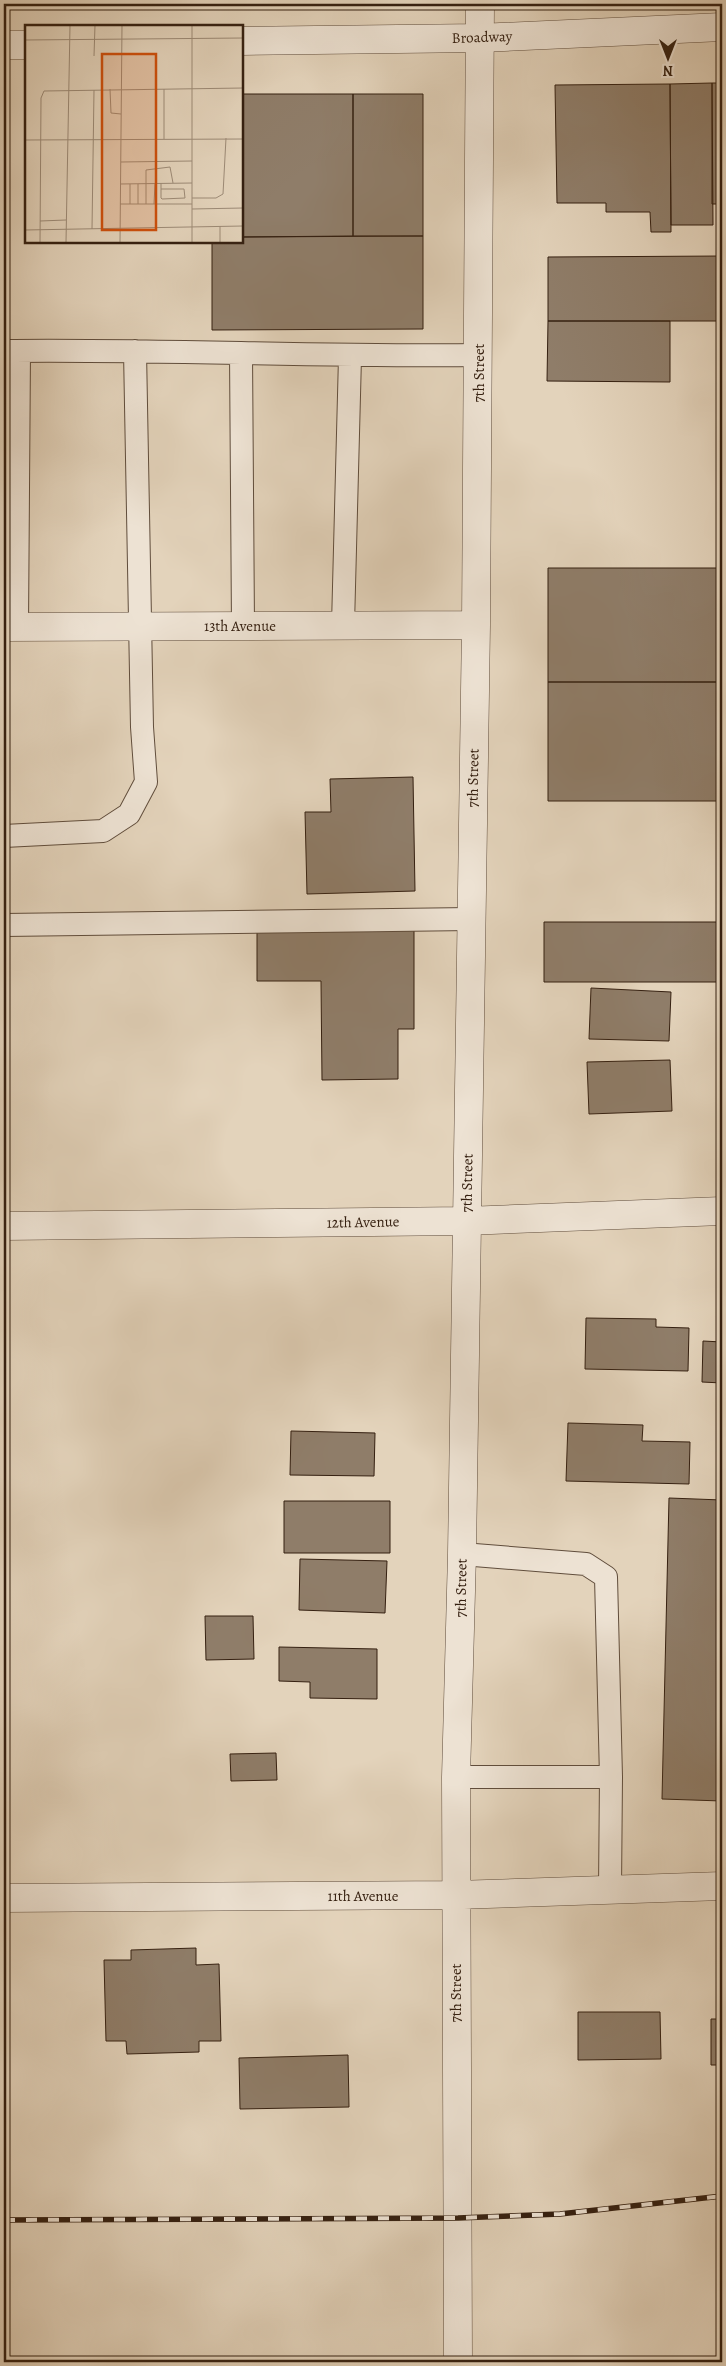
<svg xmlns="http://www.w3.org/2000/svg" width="726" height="2366" viewBox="0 0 726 2366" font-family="Alegreya,serif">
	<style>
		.building { fill: #8f7d69; stroke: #352011 }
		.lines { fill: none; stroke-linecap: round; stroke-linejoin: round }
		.service-casing { stroke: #604d3c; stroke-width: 24 }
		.minor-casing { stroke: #604d3c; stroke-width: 29 }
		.tertiary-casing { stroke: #604d3c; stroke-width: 29 }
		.service { stroke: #ede2d3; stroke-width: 22 }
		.minor { stroke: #ede2d3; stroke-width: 28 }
		.tertiary { stroke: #ede2d3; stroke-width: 28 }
		.rail-casing { stroke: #352011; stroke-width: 5.5 }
		.rail { stroke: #ede2d3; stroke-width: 4; stroke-dasharray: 11; stroke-linecap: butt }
		.labels { text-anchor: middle; stroke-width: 4; stroke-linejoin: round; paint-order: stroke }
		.street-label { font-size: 15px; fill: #352011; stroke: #ede2d3 }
		.inset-road { fill: none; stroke: #9d8b77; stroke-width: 1 }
		.view { fill: #cd500d; fill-opacity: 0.15; stroke: #cd500d; stroke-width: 2.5 }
		.inset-edge { fill: none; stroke: #352011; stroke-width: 2.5 }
	</style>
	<rect width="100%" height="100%" fill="#e3d3bb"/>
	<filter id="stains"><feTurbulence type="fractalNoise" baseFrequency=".004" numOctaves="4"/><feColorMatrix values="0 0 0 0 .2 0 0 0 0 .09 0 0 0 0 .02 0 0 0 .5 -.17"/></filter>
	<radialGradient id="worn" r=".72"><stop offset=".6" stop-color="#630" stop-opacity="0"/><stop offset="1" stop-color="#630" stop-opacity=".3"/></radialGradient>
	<path class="building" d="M712 83H722V204H712Z
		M712 83 713 225H671L670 84Z
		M670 84 671 232H651L650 212H606V203H557L555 85Z
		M241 94H353V236L241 237Z
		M353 94H423V236H353Z
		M423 236V329L212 330V241H241V237Z
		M722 256V321H548V257Z
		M548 321H670V382L547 381Z
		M548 568H722V682H548Z
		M548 682H722V801H548Z
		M413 777 415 891 307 894 305 812H331L330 779Z
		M544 922H722V982H544Z
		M257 924H414V1029H398V1079L322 1080 321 981H257Z
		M591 988 671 992 669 1041 589 1039Z
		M670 1060 672 1111 589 1114 587 1062Z
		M586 1318 656 1319V1327L689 1328 688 1371 585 1369Z
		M703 1341 722 1342V1383L702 1382Z
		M568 1423 643 1425 642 1441 690 1442 689 1484 566 1481Z
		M291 1431 375 1433 374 1476 290 1475Z
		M669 1498 722 1500V1801L662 1799Z
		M284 1501H390V1553H284Z
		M300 1559 387 1561 385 1613 299 1610Z
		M205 1616H253L254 1659 206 1660Z
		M279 1647 377 1649V1699L310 1698V1682L279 1681Z
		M276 1753 277 1780 231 1781 230 1754Z
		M196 1948V1965L219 1964 221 2041H199V2052L127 2054 126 2041H106L104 1960H131V1950Z
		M578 2012H660L661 2059 578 2060Z
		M711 2019H722V2065H711Z
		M348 2055 349 2107 240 2109 239 2058Z"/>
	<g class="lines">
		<defs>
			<path id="service" d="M4 351C162 349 320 357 479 355
				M241 353 243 626
				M343 625 350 357
				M17 627 19 351
				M4 836 103 831 129 814 146 782 142 727 135 351
				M4 925 471 919
				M462 1554 586 1564 606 1577 611 1777 610 1890
				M456 1777H611"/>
			<path id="minor" d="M4 627 476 625
				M4 1226 466 1221 722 1211
				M4 1898 456 1895 722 1886
				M458 2362 456 1777 462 1554 476 625 480 4"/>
			<path id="tertiary" d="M241 41 480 38 722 27
				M4 45H26"/>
		</defs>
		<use href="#service" class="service-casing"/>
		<use href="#minor" class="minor-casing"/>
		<use href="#tertiary" class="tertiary-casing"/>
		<use href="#service" class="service"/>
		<use href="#minor" class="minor"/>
		<use href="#tertiary" class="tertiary"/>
		<defs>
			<path id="rail" d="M4 2220 458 2218 560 2214 722 2196"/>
		</defs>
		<use href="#rail" class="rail-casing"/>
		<use href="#rail" class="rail"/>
	</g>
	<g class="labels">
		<g class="street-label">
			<text transform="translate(482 37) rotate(-2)" y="5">Broadway</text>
			<text transform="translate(479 373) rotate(-90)" y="5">7th Street</text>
			<text x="240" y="631">13th Avenue</text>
			<text transform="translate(473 778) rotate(-89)" y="5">7th Street</text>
			<text transform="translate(467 1183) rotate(-89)" y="5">7th Street</text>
			<text transform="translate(363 1222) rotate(-1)" y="5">12th Avenue</text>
			<text transform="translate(461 1588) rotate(-89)" y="5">7th Street</text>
			<text x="363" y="1901">11th Avenue</text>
			<text transform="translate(456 1993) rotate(-90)" y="5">7th Street</text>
		</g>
	</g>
	<g transform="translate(25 25)">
		<rect width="218" height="218" fill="#e3d3bb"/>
		<path class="inset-road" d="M0 15 218 13M69 31 70 0M85 64 86 88 96 89M139 114V64M0 115 218 114M96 137 167 136M95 159 167 158M113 159V179M136 164H159L160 173 137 174 136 173V158M167 173H191L198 169 201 113M95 179H167M105 179V159M121 179V145L145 142 148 158M129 179 130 159M167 184 218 183M15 196 41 195M195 201V217M67 204 69 65M0 205 218 201M15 217 16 73 19 66 218 63M41 217 45 0M95 217 97 0M167 217V0"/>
		<path class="view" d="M77 29H131V205H77Z"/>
		<rect width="218" height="218" class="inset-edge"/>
	</g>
	<rect width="726" height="2366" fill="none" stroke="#e3d3bb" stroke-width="20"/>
	<rect x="5" y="5" width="716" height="2356" fill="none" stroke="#352011" stroke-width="2.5"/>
	<rect x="10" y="10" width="706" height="2346" fill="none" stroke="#352011"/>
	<g transform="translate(668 58) rotate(180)" stroke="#ede2d3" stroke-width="4" paint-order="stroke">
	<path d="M0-4L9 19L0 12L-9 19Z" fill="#352011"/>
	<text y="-8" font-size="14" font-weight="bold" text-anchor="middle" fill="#352011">N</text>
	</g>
	<rect width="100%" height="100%" filter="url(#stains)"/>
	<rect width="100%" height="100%" fill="url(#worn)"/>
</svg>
